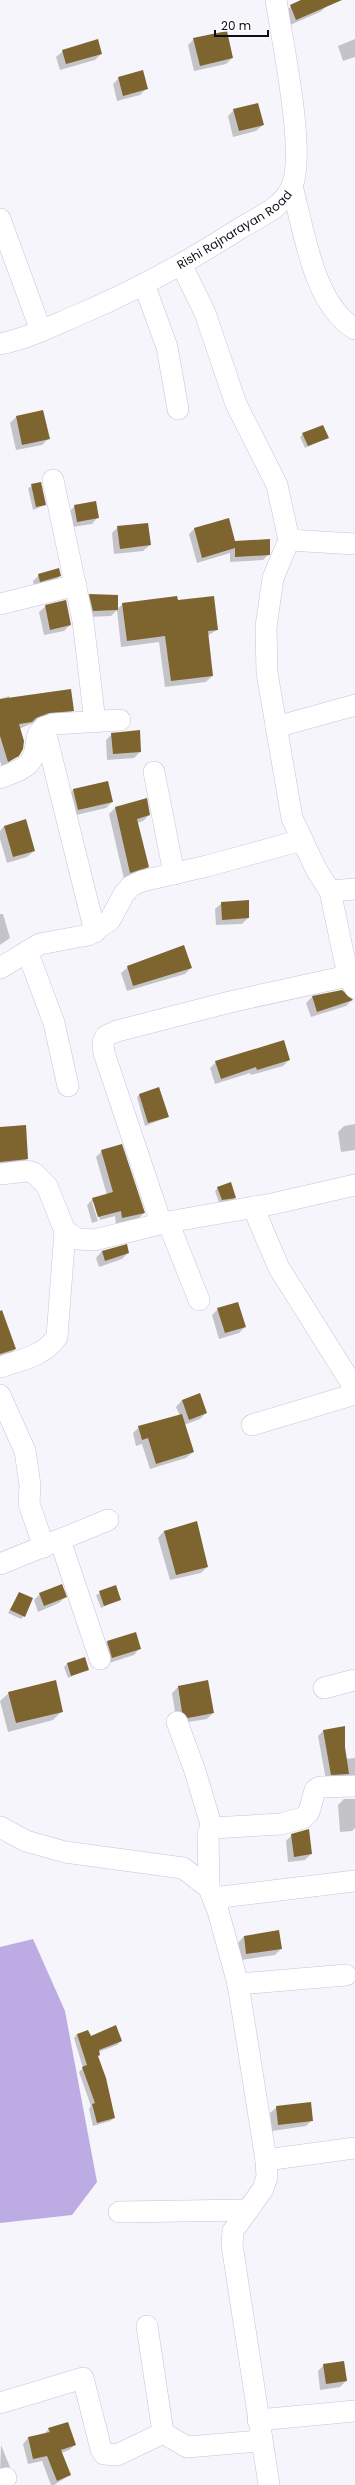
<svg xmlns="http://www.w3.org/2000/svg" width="355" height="2485" viewBox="0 0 355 2485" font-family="Poppins,sans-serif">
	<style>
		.water { fill: #bdace3 }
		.shadow { fill: #0003 }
		.building { fill: #7e642f }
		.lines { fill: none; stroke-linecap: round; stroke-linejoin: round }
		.minor-casing { stroke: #c9c1e0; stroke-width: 22 }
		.minor { stroke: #fff; stroke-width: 21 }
		.labels { text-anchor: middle; stroke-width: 3.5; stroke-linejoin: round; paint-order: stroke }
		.street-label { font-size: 12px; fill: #100d17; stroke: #fff }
	</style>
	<rect width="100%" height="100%" fill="#f6f5fb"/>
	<path class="water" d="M33 1939 65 2011 97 2182 72 2215 0 2223V1947Z"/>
	<path class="shadow" d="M300 0H324L327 6 320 12 290 25 284 12Z
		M194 39 232 58 226 64 194 71 188 45Z
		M355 39V57L343 61 338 46Z
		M63 51 101 54 95 60 60 70 56 57Z
		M119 78 146 89 140 95 117 101 113 84Z
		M234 110 263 125 256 131 233 137 228 116Z
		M43 411 48 439 42 445 16 450 10 423 16 417Z
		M303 434 327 438 305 448 300 437Z
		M40 483 45 505 33 510 28 488Z
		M75 506 98 517 92 524 72 527 69 512Z
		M228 519 234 542 269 554 263 560 230 562V553L197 563 189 534 194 529Z
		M118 527 150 545 143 551 114 554 112 533Z
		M39 575 60 576 54 582 34 587 33 581Z
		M90 595 117 609 123 604 177 602 217 630 207 636 212 676 206 682 165 687 159 642 121 647 117 610 111 616 87 617 84 601Z
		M46 606 70 625 64 631 44 635 39 612Z
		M9 696 10 699 73 710 66 717 42 719 19 729 18 756 2 767 0 761V699Z
		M112 734 140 752 134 758 107 760 106 740Z
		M107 782 112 802 106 808 72 816 67 796 73 790Z
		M146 799 149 815 143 821 137 823 148 867 142 873 124 879 109 814 115 808Z
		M4 826 34 851 27 857 7 863 0 839V831Z
		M222 903 248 918 242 924 216 925 215 909Z
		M0 914H3L10 938 0 945Z
		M128 967 191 968 185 974 127 991 121 973Z
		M342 991 352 1000 346 1006 311 1017 306 1003 312 997Z
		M289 1060 283 1066 251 1075 250 1073 215 1084 210 1068 216 1062Z
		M140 1094 168 1117 145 1126 137 1097Z
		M355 1124V1150L341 1152 338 1132 344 1126Z
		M0 1128 27 1159 21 1165 0 1167Z
		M102 1151 144 1213 138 1219 116 1224 115 1216 100 1220 94 1202H92L98 1221 92 1223 87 1205 93 1199 107 1195 96 1157Z
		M218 1188 235 1198 232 1201 219 1203 215 1191Z
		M126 1246 128 1253 122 1259 99 1267 96 1258 102 1251Z
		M218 1309 245 1327 239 1333 219 1339 212 1315Z
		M0 1339 15 1349 9 1355 0 1358Z
		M182 1400 206 1413 200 1419 184 1425 193 1452 186 1458 150 1469 142 1444 136 1446 133 1433 139 1427 180 1416 176 1407Z
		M196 1523 207 1567 201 1573 170 1580 158 1538 164 1531Z
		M115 1586 120 1599 101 1608 96 1595Z
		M19 1593 24 1616 21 1619 8 1613Z
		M40 1594 65 1597 59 1603 38 1612 34 1600Z
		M135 1633 140 1648 134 1655 106 1664 101 1648 107 1642Z
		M67 1664 88 1669 68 1678 64 1667Z
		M178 1687 213 1713 207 1719 182 1723 176 1718 172 1693Z
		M9 1693 62 1711 53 1720 8 1732 0 1701Z
		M323 1731 343 1759 355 1758V1782L326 1780 318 1736Z
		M344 1799H355V1828L352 1831 340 1832 338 1805Z
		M292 1835 311 1854 305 1860 288 1862 286 1841Z
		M244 1936 281 1949 275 1955 241 1960 238 1943Z
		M77 2034 121 2041 117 2045 98 2052 97 2057 114 2118 110 2121 93 2126 89 2109 91 2106 79 2072 83 2068 74 2038Z
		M277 2107 312 2120 306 2126 272 2131 270 2113Z
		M324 2365 346 2381 340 2387 320 2390 318 2371Z
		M49 2429 75 2445 69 2450 61 2453 70 2475 54 2485H51L42 2461 28 2464 23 2444 28 2438 43 2435Z
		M1 2445 10 2467 4 2473 0 2474Z"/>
	<path class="building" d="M301 0H342L296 20 290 5Z
		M227 31 233 58 200 66 193 38Z
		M98 39 102 54 66 64 62 50Z
		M143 70 148 89 123 96 118 77Z
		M258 103 264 125 239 131 233 109Z
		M43 410 50 439 22 445 16 416Z
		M323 425 329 438 308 446 302 433Z
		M41 482 46 505 36 507 31 484Z
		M96 501 99 518 77 522 74 505Z
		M229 518 235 541 270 539V555L235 557V548L202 558 194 528Z
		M148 523 151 545 120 549 117 526Z
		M59 568 61 576 40 582 38 574Z
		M89 594 118 595V610L93 611Z
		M177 596 178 600 214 596 218 630 208 631 213 676 171 681 165 636 127 641 122 603Z
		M66 600 71 625 50 630 45 605Z
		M71 689 74 711 49 713 36 718 32 722 19 724 24 741 23 749 19 756 8 762 0 736V699Z
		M140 730 141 752 113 754 111 733Z
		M108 781 113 802 78 810 73 789Z
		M147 798 150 815 137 819 149 867 130 873 115 807Z
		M26 819 35 851 13 857 4 826Z
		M249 900V918L222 920 221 902Z
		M184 945 192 968 133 986 127 966Z
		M342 990 353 1000 317 1012 312 996Z
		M284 1040 290 1060 257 1070 256 1067 221 1079 215 1061Z
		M159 1087 169 1117 148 1123 139 1094Z
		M26 1125 28 1159 0 1162V1127Z
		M122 1144 145 1213 122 1218 121 1211 98 1217 92 1198 113 1192 101 1150Z
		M231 1182 236 1198 222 1200 217 1187Z
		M127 1244 129 1253 105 1261 102 1251Z
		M238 1302 246 1327 225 1333 217 1308Z
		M2 1310 16 1349 0 1354V1311Z
		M200 1393 207 1413 189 1420 182 1400Z
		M182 1414 194 1452 156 1464 148 1438 142 1440 138 1426Z
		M197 1521 208 1567 176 1575 164 1531Z
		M62 1584 67 1597 44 1606 39 1593Z
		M116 1585 121 1600 104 1606 99 1591Z
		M19 1592 33 1598 25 1617 10 1610Z
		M136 1632 141 1649 112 1658 107 1641Z
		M85 1657 89 1670 71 1676 67 1663Z
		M56 1680 63 1712 16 1723 8 1692Z
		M208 1680 214 1713 188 1718 182 1712 178 1686Z
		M345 1726V1747L349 1774 331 1775 323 1730Z
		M309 1829 312 1854 294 1857 291 1834Z
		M279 1930 282 1949 246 1954 244 1936Z
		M116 2025 122 2041 99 2050 100 2055 98 2056 106 2078 115 2118 97 2123 92 2104 95 2103 82 2067 87 2065 77 2034 88 2030 91 2036Z
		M311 2102 313 2121 278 2125 276 2106Z
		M344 2361 347 2381 326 2384 323 2364Z
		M68 2422 76 2445 61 2450 71 2475 57 2481 47 2456 33 2459 28 2437 50 2432 48 2428Z"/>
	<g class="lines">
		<defs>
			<g id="minor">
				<path d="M292 186C304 230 313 304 355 329"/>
				<path d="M0 219 41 331"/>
				<path d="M182 266 205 313 236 404 277 485 289 540 355 544"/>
				<path d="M144 284 167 347 178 409"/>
				<path id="s1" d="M0 344C25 339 48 328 71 318 131 293 185 264 239 229 257 218 284 207 292 186 306 152 282 40 276 0"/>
				<path d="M53 480 83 621 95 722"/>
				<path d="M289 540 273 578 266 627 267 673 292 818 316 869 330 891 348 976 355 988"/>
				<path d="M0 604 76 585"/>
				<path d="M44 727 95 932"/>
				<path d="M276 727 355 705"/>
				<path d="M154 772 174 874"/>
				<path d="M0 778C10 774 27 769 32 759 41 743 29 732 53 724L120 720"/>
				<path d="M330 891 355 889"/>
				<path d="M27 951 54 1023 68 1086"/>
				<path d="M0 968 40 944 88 935 110 920 124 894 131 886 142 881 207 866 302 840"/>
				<path d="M0 1174 27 1171 34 1173 47 1186 65 1231 78 1239 94 1240 168 1222 272 1204 355 1185"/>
				<path d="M253 1207 279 1268 355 1389"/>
				<path d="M168 1222 199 1300"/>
				<path d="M161 1223 104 1053 103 1043 106 1036 117 1031 234 1001 348 976"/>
				<path d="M0 1367C21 1360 44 1356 57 1337L65 1231"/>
				<path d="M0 1395 25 1451 30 1485 29 1504 44 1547"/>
				<path d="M252 1425 355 1394"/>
				<path d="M60 1540 100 1659"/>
				<path d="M0 1564 108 1520"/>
				<path d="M324 1688 355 1680"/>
				<path d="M177 1722 195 1771 212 1828"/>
				<path d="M0 1827 26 1841 65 1852 183 1868 209 1888 218 1911 238 1984 266 2160 267 2177 263 2189 233 2231 232 2245 269 2485"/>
				<path d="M209 1888 208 1833 212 1828 281 1824 303 1818 309 1812 315 1790 320 1787 355 1786"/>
				<path d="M213 1898 355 1881"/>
				<path d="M238 1984 346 1975"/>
				<path d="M266 2160 355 2148"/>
				<path d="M119 2212 247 2210"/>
				<path d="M147 2326 163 2433 187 2447 260 2441"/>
				<path d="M0 2403 83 2378 101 2449 104 2454 117 2455 163 2433"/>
				<path d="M258 2420 355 2411"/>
				<path d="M0 2480 6 2478"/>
			</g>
		</defs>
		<use href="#minor" class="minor-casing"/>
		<use href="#minor" class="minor"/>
	</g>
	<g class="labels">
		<g class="street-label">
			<text dy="4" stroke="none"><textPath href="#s1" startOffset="262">Rishi Rajnarayan Road</textPath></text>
		</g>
	</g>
	<path d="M215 30v6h53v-6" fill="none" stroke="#100d17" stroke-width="2"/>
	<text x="221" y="30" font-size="12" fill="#100d17" stroke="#ffffff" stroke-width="3" paint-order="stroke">20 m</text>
</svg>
